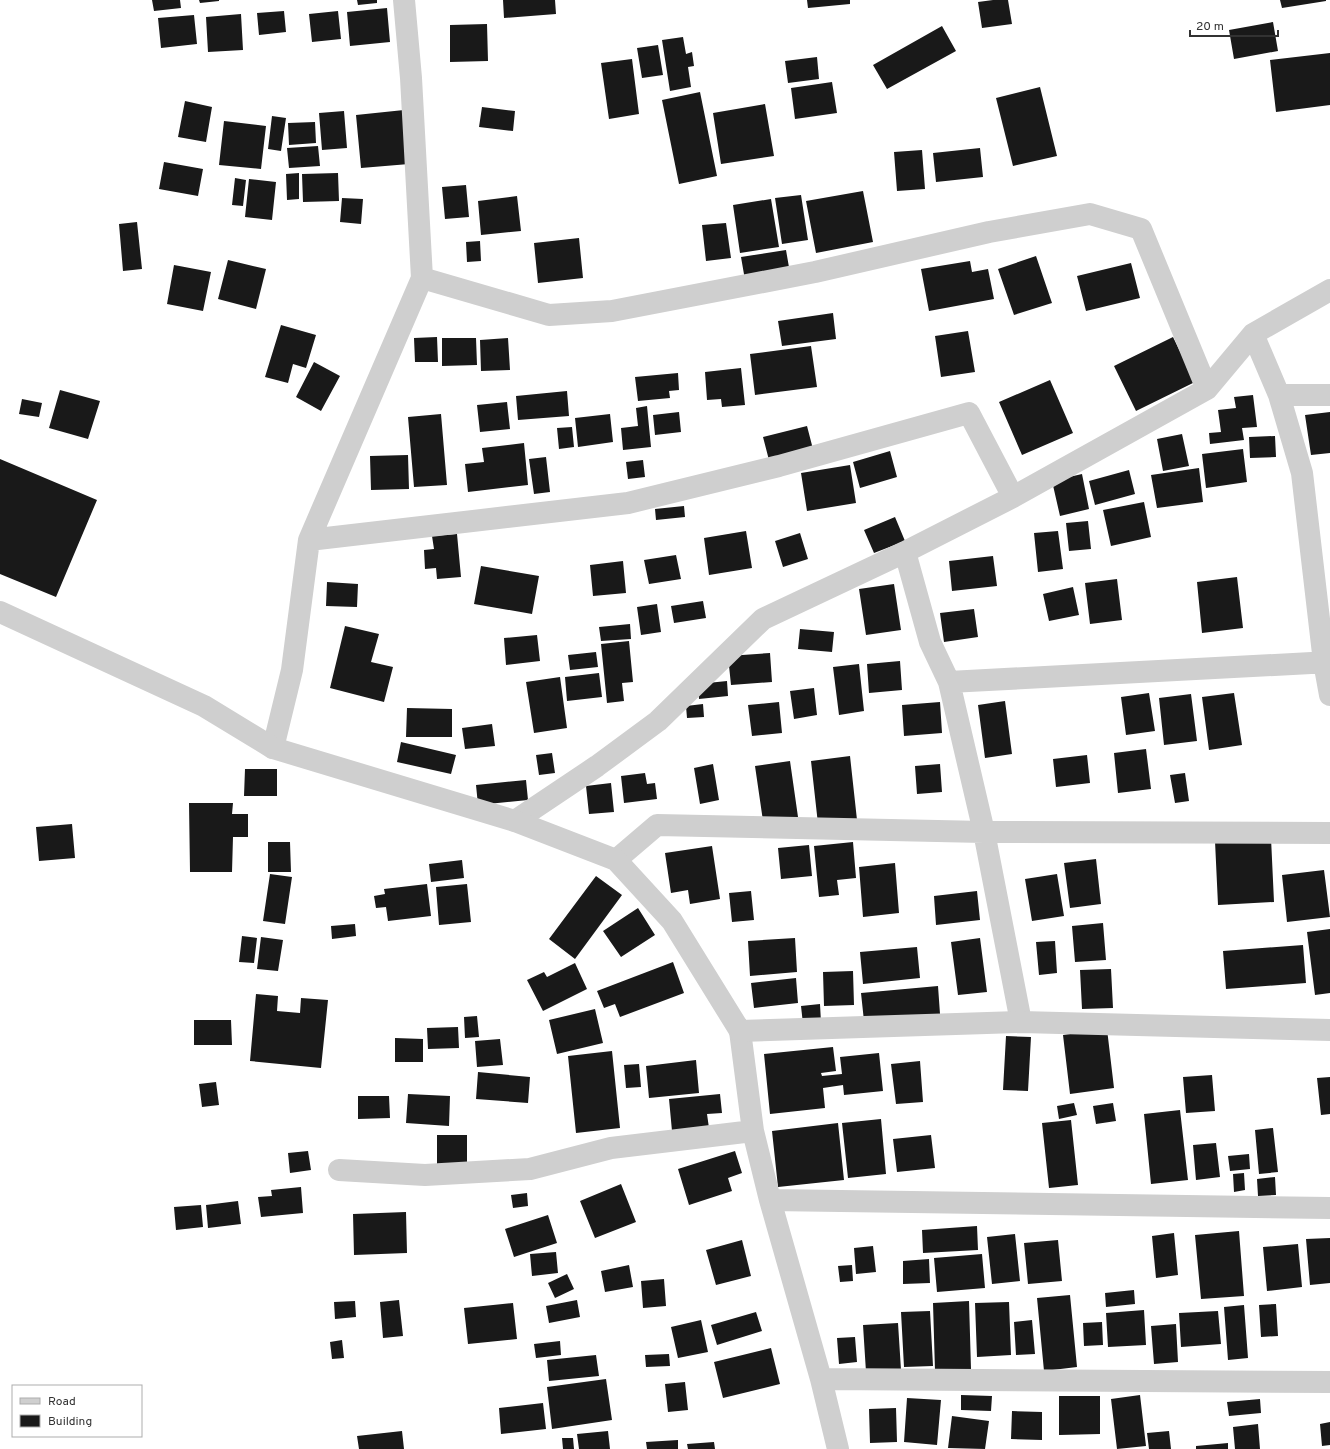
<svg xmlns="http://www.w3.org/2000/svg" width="1330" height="1449" viewBox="0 0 1330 1449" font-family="Overpass,sans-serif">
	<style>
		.building { fill: #191919 }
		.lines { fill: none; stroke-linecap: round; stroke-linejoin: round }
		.minor { stroke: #cfcfcf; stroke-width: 22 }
		.tertiary { stroke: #cfcfcf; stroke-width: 22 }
	</style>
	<rect width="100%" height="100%" fill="#fff"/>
	<path class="building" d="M152 0H180L181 8 154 11Z
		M199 0H219V1L200 3Z
		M357 0H377V3L358 5Z
		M503 0H555L556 14 504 18Z
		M807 0H850V4L808 8Z
		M993 0H1008L1012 24 982 28 978 2Z
		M1280 0H1326V1L1282 8Z
		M387 8 390 42 350 46 347 12Z
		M284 11 286 32 259 35 257 13Z
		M338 11 341 39 312 42 309 14Z
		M241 14 243 50 208 52 206 17Z
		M194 15 197 44 161 48 158 18Z
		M1273 22 1278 51 1234 59 1229 30Z
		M487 24 488 61 450 62V25Z
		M942 26 956 51 887 89 873 65Z
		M683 37 686 54 692 52 694 66 688 67 691 87 670 91 662 40Z
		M658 45 663 75 642 78 637 48Z
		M1330 53V105L1276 112 1270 60Z
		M817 57 819 79 788 83 785 61Z
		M632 59 639 114 609 119 601 63Z
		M832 82 837 113 795 119 791 88Z
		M1040 87 1057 156 1013 166 996 98Z
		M700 92 717 176 679 184 662 100Z
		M185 101 212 107 206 142 178 137Z
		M765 104 774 156 721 164 713 113Z
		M482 107 515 111 513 131 479 127Z
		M404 110 409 164 361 168 356 115Z
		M344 111 347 148 322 150 319 113Z
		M272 116 286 118 281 151 268 149Z
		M224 121 266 126 261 169 219 165Z
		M315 122 316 143 289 145 288 123Z
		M318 146 320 166 289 168 287 148Z
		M980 148 983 177 936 182 933 153Z
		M922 150 925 189 897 191 894 152Z
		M164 162 203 169 198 196 159 189Z
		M299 173V199L287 200 286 174Z
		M338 173 339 201 303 202 302 174Z
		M235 178 246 180 243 206 232 205Z
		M249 179 276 182 272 220 245 217Z
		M466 185 469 217 445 219 442 187Z
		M863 191 873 242 816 253 806 201Z
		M801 195 808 240 782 244 775 198Z
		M517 196 521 231 481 235 478 201Z
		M342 198 363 199 361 224 340 222Z
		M771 199 779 247 740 253 733 205Z
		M137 222 142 269 123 271 119 224Z
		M726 223 731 258 706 261 702 225Z
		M579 238 583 278 538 283 534 243Z
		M480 241 481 261 467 262 466 242Z
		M786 250 790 273 745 280 741 257Z
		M1036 256 1052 303 1014 315 998 269Z
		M228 260 266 269 256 309 218 299Z
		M970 261 972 272 988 269 994 299 929 311 921 269Z
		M1131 263 1140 298 1086 311 1077 276Z
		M174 265 211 272 203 311 167 304Z
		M833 313 836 339 782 346 778 321Z
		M281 325 316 335 306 368 293 364 288 383 265 377Z
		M968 331 975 372 941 377 935 336Z
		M437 337 438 362H415L414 338Z
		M1173 337 1195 382 1136 411 1114 366Z
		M442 338H476L477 365 442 366Z
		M508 338 510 370 481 371 480 340Z
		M811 346 817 387 755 395 750 354Z
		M314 362 340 376 321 411 296 397Z
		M741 368 745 405 722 407 721 399 707 400 705 372Z
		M678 373 679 390 669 391 670 398 638 401 635 377Z
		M1050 380 1073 433 1022 455 999 402Z
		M60 390 100 401 88 439 49 428Z
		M567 391 569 416 518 420 516 396Z
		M1253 395 1257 427 1242 428 1244 440 1210 444 1209 433 1221 432 1218 410 1236 408 1234 397Z
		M22 399 42 403 39 417 19 414Z
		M507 402 510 429 480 432 477 405Z
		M647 406 651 447 623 450 621 428 638 426 636 408Z
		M679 412 681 432 655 435 653 415Z
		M1330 412V453L1311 455 1305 415Z
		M441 414 447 485 414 487 408 417Z
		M610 414 613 442 578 447 575 418Z
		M807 426 814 453 770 464 763 437Z
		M572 427 574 447 559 449 557 428Z
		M1182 434 1189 466 1163 471 1157 439Z
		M1275 436 1276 457 1250 458 1249 437Z
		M524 443 528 485 468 492 465 464 484 462 482 448Z
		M1243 449 1247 482 1206 488 1202 454Z
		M890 451 897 477 860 488 853 462Z
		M408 455 409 489 371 490 370 456Z
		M546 457 550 492 534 494 529 459Z
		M0 459 97 500 56 597 0 574Z
		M643 460 645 477 628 479 626 462Z
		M850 465 856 503 807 511 801 473Z
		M1199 468 1203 502 1157 508 1151 475Z
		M1129 470 1135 494 1095 505 1089 481Z
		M1082 474 1089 509 1060 516 1052 481Z
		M1144 502 1151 537 1111 546 1103 510Z
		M684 506 685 517 656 520 655 509Z
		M895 517 905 541 874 553 864 530Z
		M1088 521 1091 549 1069 551 1066 523Z
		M746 531 752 568 709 575 704 538Z
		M1058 531 1063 569 1038 572 1034 533Z
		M800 533 808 559 783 567 775 541Z
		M457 534 461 577 437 579 436 568 425 569 424 550 434 549 432 536Z
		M676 555 681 579 649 584 644 560Z
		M993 556 997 586 952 591 949 561Z
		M623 561 626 593 593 596 590 565Z
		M481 566 539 576 532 614 474 604Z
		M1237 577 1243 628 1202 633 1197 582Z
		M1117 579 1122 620 1090 624 1085 583Z
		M327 582 358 584 357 607 326 606Z
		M894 584 901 630 866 635 859 589Z
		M1073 587 1079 615 1049 621 1043 594Z
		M703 601 706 618 674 623 671 606Z
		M657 604 661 632 641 635 637 607Z
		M974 609 978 637 944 642 940 613Z
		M630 624 631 639 601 641 599 627Z
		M345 626 379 634 371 662 393 667 384 702 330 688Z
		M800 629 834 632 832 652 798 649Z
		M537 635 540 661 506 665 504 638Z
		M629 641 633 682 622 683 624 701 607 703 601 644Z
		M596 652 598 667 570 670 568 655Z
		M770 653 772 682 731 685 728 656Z
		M900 661 902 690 869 693 867 664Z
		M859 664 864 711 839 715 833 667Z
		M599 673 602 697 567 701 565 677Z
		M560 677 567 728 534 733 526 682Z
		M727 681 728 696 699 699 698 684Z
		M814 688 817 715 794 719 790 691Z
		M1149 693 1155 731 1126 735 1121 697Z
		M1234 693 1242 745 1209 750 1202 697Z
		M1191 694 1197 741 1164 745 1159 698Z
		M1005 701 1012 754 985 758 978 705Z
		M779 702 782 733 752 736 748 705Z
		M940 702 942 733 904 736 902 705Z
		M703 704 704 717 687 718 686 706Z
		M407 708 452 709V737H406Z
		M492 724 495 746 465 749 462 728Z
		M401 742 456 755 451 774 397 762Z
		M1146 749 1151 789 1118 793 1114 753Z
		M552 753 555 773 539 775 536 755Z
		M1087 755 1090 783 1056 787 1053 759Z
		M850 756 857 820 818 824 811 761Z
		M790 761 798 817 763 821 755 766Z
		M713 764 719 800 700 804 694 768Z
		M940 764 942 792 917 794 915 766Z
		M245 769H277V796H244Z
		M645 773 647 784 655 783 657 799 624 803 621 776Z
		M1185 773 1189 801 1175 803 1170 775Z
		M526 780 528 800 478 805 476 785Z
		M611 783 614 812 589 814 586 786Z
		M189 803H233L232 814H248V837H233L232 872H190Z
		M72 824 75 858 39 861 36 827Z
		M1271 838 1274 902 1218 905 1215 841Z
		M268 842H290L291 872H268Z
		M853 842 856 878 837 880 839 895 819 897 814 846Z
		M809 845 812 876 781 879 778 848Z
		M712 846 720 899 690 904 688 890 671 893 665 853Z
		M1096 859 1101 904 1070 908 1064 863Z
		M462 860 464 878 431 882 429 864Z
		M895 863 899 913 863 917 859 867Z
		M1324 870 1330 917 1287 922 1282 875Z
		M270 874 292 877 285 924 263 921Z
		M1057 874 1064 916 1032 921 1025 879Z
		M596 876 622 895 575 959 549 939Z
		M427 884 431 916 388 921 386 907 376 908 374 896 385 894 384 889Z
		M467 884 471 922 439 925 436 887Z
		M751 891 754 920 732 922 729 893Z
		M977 891 980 920 936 925 934 896Z
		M638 908 655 935 621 957 603 931Z
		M1103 923 1106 960 1075 962 1072 926Z
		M355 924 356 936 332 939 331 926Z
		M1330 929V993L1315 995 1307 932Z
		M242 936 257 938 254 963 239 962Z
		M261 937 283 940 278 971 257 969Z
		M795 938 797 972 750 976 748 941Z
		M980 938 987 992 958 995 951 942Z
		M1055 941 1057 973 1039 975 1036 942Z
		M1303 945 1306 983 1226 989 1223 951Z
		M917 947 920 978 863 984 860 952Z
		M673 962 684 993 620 1017 615 1004 604 1008 597 991Z
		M575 963 587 989 543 1011 527 980 544 972 547 977Z
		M1111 969 1113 1008 1082 1009 1080 970Z
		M853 971 854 1005 824 1006 823 972Z
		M796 978 798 1003 754 1008 751 983Z
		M938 986 940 1014 864 1021 861 993Z
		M256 994 278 996 277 1011 300 1013 301 998 328 1000 321 1068 250 1061Z
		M820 1004 821 1022 803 1024 801 1006Z
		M595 1009 603 1043 557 1054 549 1020Z
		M477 1016 479 1037 465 1038 464 1017Z
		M194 1020H231L232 1045H194Z
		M458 1027 459 1048 428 1049 427 1028Z
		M1107 1029 1114 1088 1070 1094 1063 1035Z
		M1006 1036 1031 1037 1028 1091 1003 1090Z
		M395 1038 423 1039V1062H395Z
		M500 1039 503 1065 477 1067 475 1041Z
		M833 1047 836 1071 821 1073 822 1076 842 1074 840 1057 879 1053 883 1091 844 1095 843 1085 823 1088 825 1108 770 1114 764 1054Z
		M612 1051 620 1128 576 1133 568 1056Z
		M696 1060 699 1093 649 1098 646 1066Z
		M920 1061 923 1102 896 1104 891 1064Z
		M639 1064 641 1087 626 1088 624 1065Z
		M478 1072 530 1077 528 1103 476 1099Z
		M1212 1075 1215 1111 1186 1113 1183 1077Z
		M1330 1077V1114L1321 1115 1317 1078Z
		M216 1082 219 1105 202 1107 199 1084Z
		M408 1094 450 1096 449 1126 406 1123Z
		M720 1094 722 1113 707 1114 709 1128 672 1131 669 1099Z
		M358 1096H389L390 1118 358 1119Z
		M1074 1103 1077 1115 1059 1119 1057 1106Z
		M1113 1103 1116 1121 1096 1124 1093 1106Z
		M1180 1110 1188 1180 1151 1184 1144 1114Z
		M881 1119 886 1174 848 1178 842 1123Z
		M1071 1120 1078 1185 1049 1188 1042 1123Z
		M838 1123 844 1180 778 1187 772 1131Z
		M1273 1128 1278 1172 1259 1174 1255 1130Z
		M437 1135H467V1167H437Z
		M931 1135 935 1168 897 1172 893 1139Z
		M1216 1143 1220 1177 1196 1180 1193 1145Z
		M308 1151 311 1170 290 1173 288 1153Z
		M735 1151 742 1173 728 1178 732 1191 689 1205 678 1169Z
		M1249 1154 1250 1169 1230 1171 1228 1156Z
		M1244 1173 1245 1190 1234 1192 1233 1174Z
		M1275 1177 1276 1195 1258 1196 1257 1179Z
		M621 1184 636 1222 595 1238 580 1201Z
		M301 1187 303 1213 261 1217 258 1197 272 1196 271 1190Z
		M527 1193 528 1206 513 1208 511 1195Z
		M238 1201 241 1224 208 1228 206 1205Z
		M201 1205 203 1227 176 1230 174 1207Z
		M406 1212 407 1253 354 1255 353 1214Z
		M548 1215 557 1243 514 1257 505 1229Z
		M977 1226 978 1250 923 1253 922 1230Z
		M1239 1231 1244 1296 1201 1299 1195 1235Z
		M1174 1233 1178 1275 1156 1278 1152 1236Z
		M1015 1234 1020 1281 992 1284 987 1237Z
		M1330 1238V1283L1310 1285 1306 1239Z
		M742 1240 751 1276 716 1285 706 1250Z
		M1058 1240 1062 1281 1028 1284 1024 1243Z
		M1298 1244 1302 1287 1267 1291 1263 1247Z
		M873 1246 876 1272 856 1274 854 1248Z
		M556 1252 558 1273 532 1276 530 1254Z
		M982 1254 985 1288 937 1292 934 1258Z
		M929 1259 930 1283 903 1284V1261Z
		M629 1265 633 1287 605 1292 601 1271Z
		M852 1265 853 1281 840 1282 838 1266Z
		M567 1274 574 1289 555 1298 548 1283Z
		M664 1279 666 1306 643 1308 641 1281Z
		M1134 1290 1135 1304 1106 1307 1105 1293Z
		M1070 1295 1077 1367 1044 1371 1037 1298Z
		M399 1300 403 1336 383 1338 380 1302Z
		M577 1300 580 1317 549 1323 546 1306Z
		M355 1301 356 1317 335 1319 334 1302Z
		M969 1301 971 1369 935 1371 933 1303Z
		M1009 1302 1011 1355 977 1357 975 1303Z
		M513 1303 517 1339 468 1344 464 1308Z
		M1276 1304 1278 1336 1261 1337 1259 1305Z
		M1244 1305 1248 1358 1228 1360 1224 1307Z
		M1144 1310 1146 1345 1108 1347 1106 1313Z
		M930 1311 933 1366 904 1367 901 1312Z
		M1218 1311 1221 1344 1181 1347 1179 1313Z
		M756 1312 762 1331 717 1345 711 1325Z
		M701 1320 708 1352 678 1358 671 1327Z
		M1032 1320 1035 1354 1016 1355 1014 1322Z
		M1102 1322 1103 1345 1084 1346 1083 1323Z
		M898 1323 901 1370 866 1372 863 1325Z
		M1176 1324 1178 1362 1154 1364 1151 1326Z
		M855 1337 857 1362 839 1364 837 1338Z
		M342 1340 344 1358 332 1359 330 1342Z
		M560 1341 561 1355 536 1358 534 1344Z
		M771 1348 780 1384 723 1398 714 1362Z
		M669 1354 670 1366 646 1367 645 1355Z
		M596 1355 599 1376 549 1381 547 1360Z
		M606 1379 612 1420 552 1429 547 1387Z
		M685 1382 688 1410 668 1412 665 1384Z
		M961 1395 992 1396 991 1411 961 1410Z
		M1140 1395 1146 1446 1117 1449 1111 1399Z
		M1059 1396H1100V1434L1059 1435Z
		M907 1398 941 1400 937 1445 904 1442Z
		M1260 1399 1261 1413 1229 1416 1227 1402Z
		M543 1403 546 1429 501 1434 499 1408Z
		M896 1408 897 1442 870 1443 869 1409Z
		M1012 1411 1042 1412V1440L1011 1439Z
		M952 1416 989 1421 985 1449 948 1448Z
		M1330 1422V1445L1322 1446 1320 1424Z
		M1258 1424 1260 1449H1235L1233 1427Z
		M402 1431 404 1449H359L357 1436Z
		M608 1431 610 1449H579L577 1434Z
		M1169 1431 1171 1449H1149L1147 1433Z
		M562 1438H573L574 1449H563Z
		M678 1440V1449H647L646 1442Z
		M714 1442 715 1449H688L687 1444Z
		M1228 1443V1449H1196V1446Z"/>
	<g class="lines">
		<path class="minor" d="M404 0 411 78 422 278 549 315 612 311 815 272 989 232 1090 214 1141 229 1207 389
			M1253 334 1279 395 1302 473 1324 662 1330 695
			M1279 395H1330
			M309 540 628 503 779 466 969 413 1013 497
			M905 552 930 642 949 682 984 832 1021 1022
			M949 682 1330 662
			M273 748 292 670 309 540 422 278
			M515 821 597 766 658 721 763 619 905 552 1013 497 1207 389 1253 334 1330 290
			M616 860 657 825 984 832 1330 833
			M740 1031 753 1131 770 1200 821 1379 838 1449
			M339 1170 425 1175 530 1169 611 1148 753 1131
			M770 1200 1330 1208
			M821 1379 1330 1382"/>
		<path class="tertiary" d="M0 612 204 706 273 748 515 821 616 860 672 921 740 1031 1021 1022 1330 1030"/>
	</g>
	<rect x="12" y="1385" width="130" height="52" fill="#ffffff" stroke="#adadad"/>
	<rect x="20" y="1398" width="20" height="6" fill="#cfcfcf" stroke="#adadad"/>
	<text x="48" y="1405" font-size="12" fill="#323232">Road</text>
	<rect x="20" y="1415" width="20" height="12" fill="#191919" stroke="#adadad"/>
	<text x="48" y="1425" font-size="12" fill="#323232">Building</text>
	<path d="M1190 30v6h88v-6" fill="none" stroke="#323232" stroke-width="2"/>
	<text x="1196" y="30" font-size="12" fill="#323232" stroke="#ffffff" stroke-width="3" paint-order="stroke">20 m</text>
</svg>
